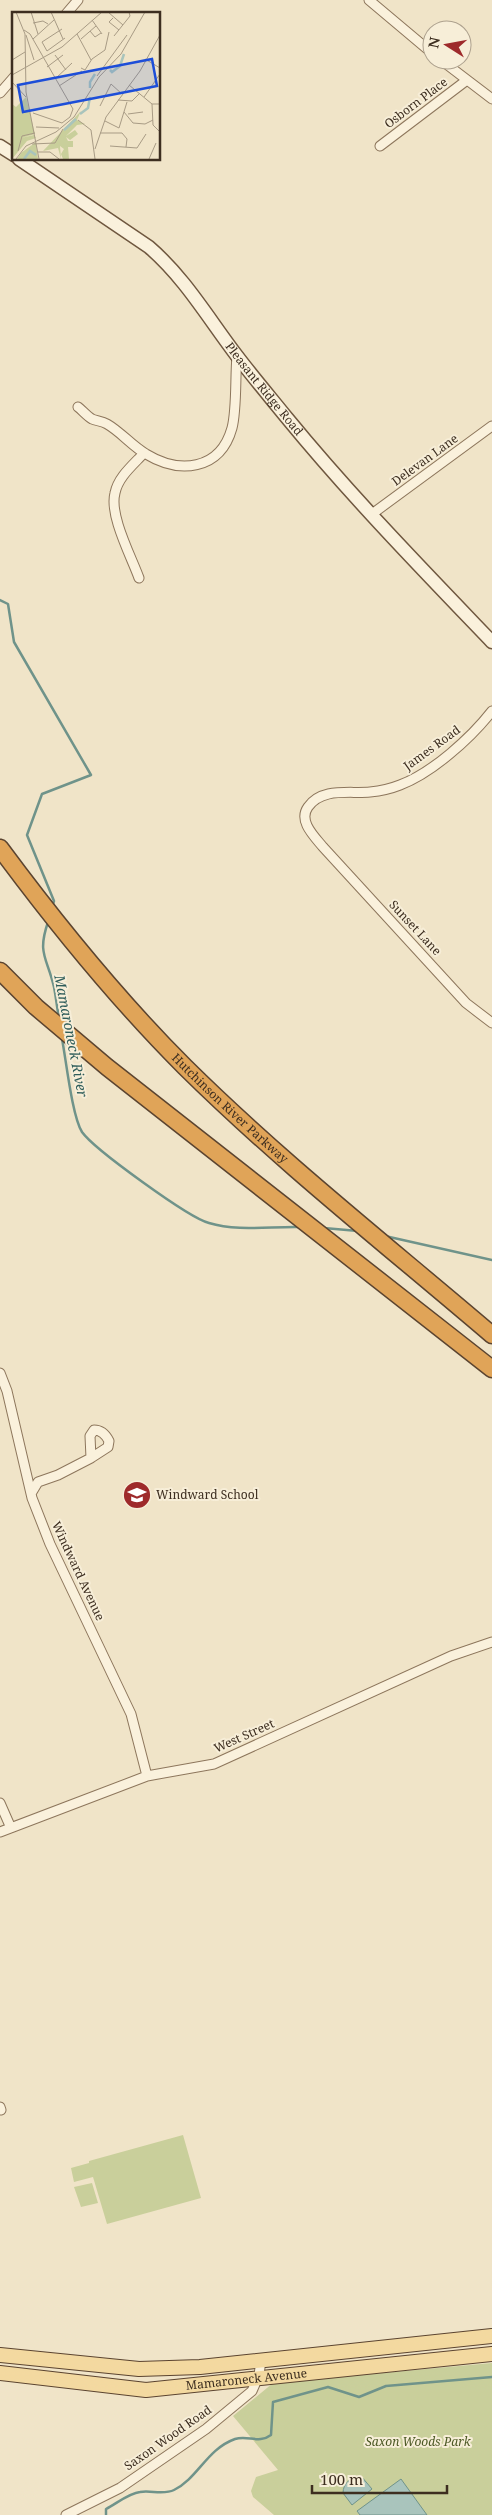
<svg xmlns="http://www.w3.org/2000/svg" width="492" height="2515" viewBox="0 0 492 2515" font-family="'Noto Serif',serif">
	<style>
		.green { fill: #c9cf9b }
		.water { fill: #a9c4bc; stroke: #6f938a }
		.lines { fill: none; stroke-linecap: round; stroke-linejoin: round }
		.stream { stroke: #6f938a; stroke-width: 2.5 }
		.street-casing { stroke: #8d765c; stroke-width: 11 }
		.secondary-casing { stroke: #6f573f; stroke-width: 15 }
		.primary-casing { stroke: #5b4430; stroke-width: 16 }
		.highway-casing { stroke: #5b4430; stroke-width: 19 }
		.street { stroke: #faf1dc; stroke-width: 9 }
		.secondary { stroke: #faf1dc; stroke-width: 12 }
		.primary { stroke: #f3d9a0; stroke-width: 14 }
		.highway { stroke: #e0a458; stroke-width: 16 }
		.labels { text-anchor: middle; stroke-width: 4; stroke-linejoin: round; paint-order: stroke }
		.street-label { font-size: 12px; fill: #3d2e20; stroke: #f7eed8 }
		.poi-label { font-size: 12px; fill: #3d2e20; stroke: #f7eed8; text-anchor: start }
		.park-label { font-size: 12px; font-style: italic; fill: #4d5a26; stroke: #f7eed8 }
		.water-label { font-size: 14px; font-style: italic; fill: #2f5d5a; stroke: #f7eed8 }
		.inset-river { fill: none; stroke: #a9c4bc; stroke-width: 2.5 }
		.inset-road { fill: none; stroke: #a89b85; stroke-width: 1 }
		.view { fill: #1d4ed8; fill-opacity: 0.15; stroke: #1d4ed8; stroke-width: 2.5 }
		.inset-edge { fill: none; stroke: #3d2e20; stroke-width: 2.5 }
	</style>
	<rect width="100%" height="100%" fill="#f0e4c8"/>
	<path class="green" d="M183 2135 201 2198 107 2224 93 2177 74 2182 71 2168 89 2163V2161Z
		M92 2183 98 2203 81 2207 74 2187Z
		M492 2363V2515H274L253 2497 251 2491 256 2477 278 2470 233 2416 273 2383Z"/>
	<path class="water" d="M361 2476 372 2489 352 2505 343 2493C343 2483 351 2477 361 2476Z
		M401 2479 427 2515H360L357 2511Z"/>
	<g class="lines">
		<path class="stream" d="M0 600 8 604 14 642 91 775 42 794 27 835 54 901 52 907
			M48 922C37 954 47 957 54 987 56 997 57 1008 59 1018
			M62 1039C66 1059 72 1116 82 1132 94 1149 189 1218 209 1223 238 1232 271 1226 301 1227
			M324 1228 358 1231
			M385 1236 492 1260
			M106 2515V2509C116 2504 129 2493 140 2492 150 2490 164 2495 174 2490 198 2478 207 2449 235 2439 248 2435 259 2444 271 2435L273 2402 328 2387 359 2397 386 2386 492 2377"/>
		<defs>
			<path id="street" d="M369 0 432 53
				M66 14 78 0
				M441 60 492 99
				M0 93 14 77
				M380 146 467 80
				M78 407C82 410 87 416 92 419 97 421 102 421 107 424 121 432 132 446 146 454 179 474 220 471 232 428 237 409 235 376 237 356
				M372 514 492 426
				M139 578C131 556 109 515 115 493 118 477 133 465 144 453
				M492 711C471 738 432 773 400 785 390 789 380 791 370 792 350 794 322 787 308 807 298 821 314 836 323 847L466 1003 492 1023
				M0 1373 7 1391 32 1498 50 1544 131 1714 147 1776
				M94 1430C102 1430 106 1435 109 1441L108 1447 91 1458 90 1436Z
				M32 1492 38 1482 58 1475 91 1458
				M0 1803 11 1828
				M0 1832 147 1776 214 1764 451 1656 492 1642
				M0 2107 1 2110
				M66 2515 120 2488 206 2429 252 2391 259 2375 261 2360"/>
			<g id="secondary">
				<path d="M0 146 14 155"/>
				<path id="s1" d="M19 159 149 247C185 278 208 318 237 356 253 377 270 397 287 418 351 496 422 569 492 642"/>
			</g>
			<g id="primary">
				<path d="M0 2355 139 2369 200 2367 492 2336"/>
				<path id="s2" d="M0 2373 146 2390 492 2354"/>
			</g>
			<g id="highway">
				<path id="s3" d="M0 848C57 925 117 999 185 1067 281 1162 389 1247 492 1335"/>
				<path d="M0 971 36 1007 107 1067 492 1369"/>
			</g>
		</defs>
		<use href="#street" class="street-casing"/>
		<use href="#secondary" class="secondary-casing"/>
		<use href="#primary" class="primary-casing"/>
		<use href="#highway" class="highway-casing"/>
		<use href="#street" class="street"/>
		<use href="#secondary" class="secondary"/>
		<use href="#primary" class="primary"/>
		<use href="#highway" class="highway"/>
	</g>
	<defs>
		<symbol id="school-disc" viewBox="-11 -11 22 22"><circle r="9.5" fill="#9e2a2b" stroke="#f7eed8"/><path d="M0-5L7-2L0 1L-7-2ZM-4 1L0 2.5L4 1V4Q0 6-4 4Z" fill="#fff"/></symbol>
	</defs>
	<g fill-rule="evenodd">
		<use href="#school-disc" x="121" y="1479" width="32" height="32"/>
	</g>
	<g class="labels">
		<g class="street-label">
			<text transform="translate(416 103) rotate(-37)" y="4">Osborn Place</text>
			<text dy="4" stroke="none"><textPath href="#s1" startOffset="340">Pleasant Ridge Road</textPath></text>
			<text transform="translate(425 460) rotate(-36)" y="4">Delevan Lane</text>
			<text transform="translate(432 748) rotate(-36)" y="4">James Road</text>
			<text transform="translate(415 928) rotate(47)" y="4">Sunset Lane</text>
			<text dy="4" stroke="none"><textPath href="#s3" startOffset="348">Hutchinson River Parkway</textPath></text>
			<text transform="translate(78 1571) rotate(65)" y="4">Windward Avenue</text>
			<text transform="translate(244 1736) rotate(-24)" y="4">West Street</text>
			<text dy="4" stroke="none"><textPath href="#s2" startOffset="248">Mamaroneck Avenue</textPath></text>
			<text transform="translate(168 2438) rotate(-35)" y="4">Saxon Wood Road</text>
		</g>
		<g class="poi-label">
			<text x="156" y="1499">Windward School</text>
		</g>
		<g class="park-label">
			<text x="418" y="2446">Saxon Woods Park</text>
		</g>
		<g class="water-label">
			<text transform="translate(71 1036) rotate(79)" y="5">Mamaroneck River</text>
		</g>
	</g>
	<g transform="translate(12 12)">
		<rect width="148" height="148" fill="#f0e4c8"/>
		<path d="M14 85 23 122 9 126 22 123 24 126 15 129 0 147V92L4 95ZM69 99 65 108 73 112 65 113 54 124 63 118 66 122 58 128 54 125 56 129H61V135H56L57 147H51L49 142 52 137 48 134 49 147 46 136 31 139ZM24 130 26 147H5L9 141Z" fill="#c9cf9b"/>
		<path class="inset-river" d="M98 58 100 60 108 54 112 42M78 76V70L83 62M68 102 76 96 78 85M52 118 64 107M12 147 18 139 24 143"/>
		<path class="inset-road" d="M4 0 13 22 14 80 27 147M19 0 26 22M39 0 51 27M96 0 111 13M101 6 97 10 107 18M80 8 90 22M21 11 31 9 36 12M50 17 30 30 35 39 53 26M12 18 18 22 61 97 58 105 50 111 21 101M78 19 83 25 89 21M65 22 79 48M14 23 22 48M102 24 118 4 117 0M21 27 42 8M69 27 84 14M43 43 54 58M133 47 148 56M0 48 13 40M35 55 51 43M69 56 73 58 80 47 93 38 97 20M0 63 50 35 90 0M85 64 115 23M43 67 60 51M0 70 14 85M117 73 140 92H148M47 74 70 59M132 85 148 62M106 88 120 89 127 82M140 92 141 113 148 120M88 94 99 72 110 82M112 100 121 111 133 112 141 108M116 102 131 100M66 108 79 118 83 147M93 109 107 116 115 90M24 115 47 116M88 121H110L115 127 114 135M20 132 43 131 51 117M98 134 125 136 134 122M83 137 94 105 128 59 148 23M6 139 10 124 23 121M26 140H38L47 147M4 147 14 134 44 120 62 105 87 65 109 42 133 0M137 147 144 131"/>
		<path class="view" d="M140 47 145 74 11 100 6 73Z"/>
		<rect width="148" height="148" class="inset-edge"/>
	</g>
	<g transform="translate(447 45) rotate(281)"><circle r="24" fill="#f7eed8" stroke="#ada18e"/>
	<path d="M0-4L9 19L0 12L-9 19Z" fill="#9e2a2b"/>
	<text y="-8" font-size="14" font-weight="bold" text-anchor="middle" fill="#3d2e20">N</text>
	</g>
	<path d="M312 2485v8h135v-8" fill="none" stroke="#3d2e20" stroke-width="2.5"/>
	<text x="320" y="2485" font-size="15" fill="#3d2e20" stroke="#f7eed8" stroke-width="4" paint-order="stroke">100 m</text>
</svg>
